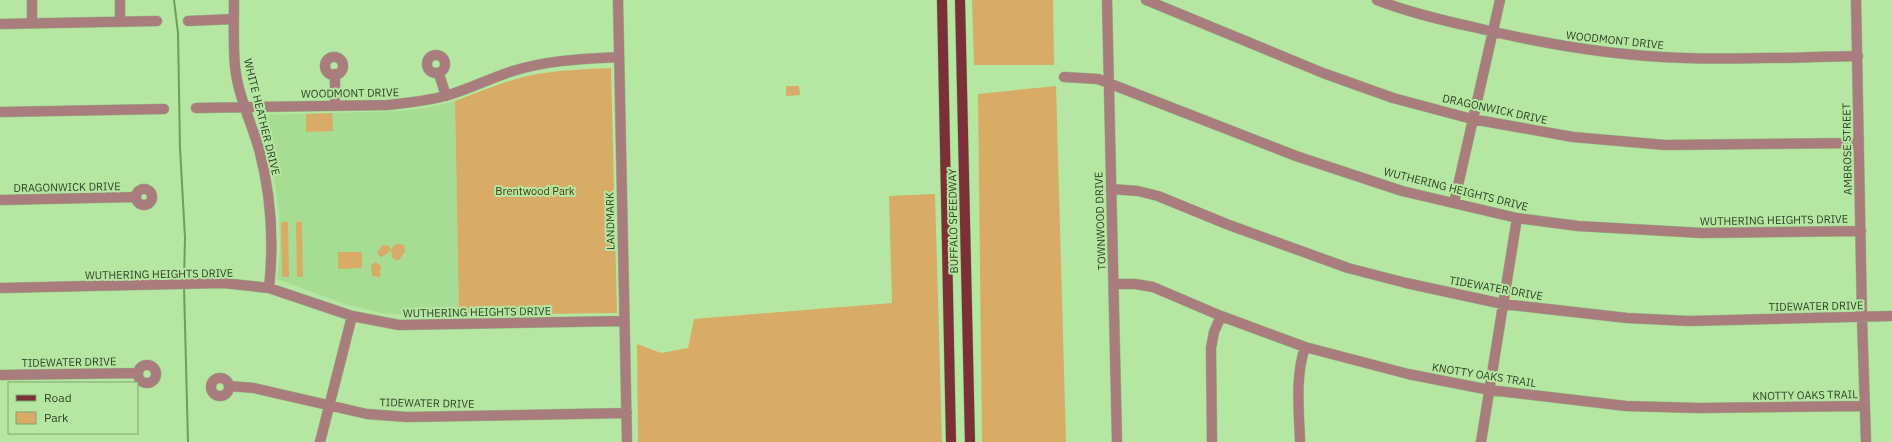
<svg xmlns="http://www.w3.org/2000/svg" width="1892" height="442" viewBox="0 0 1892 442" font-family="'IBM Plex Sans',sans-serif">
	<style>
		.built { fill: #a7dd93 }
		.green { fill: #d8ab66 }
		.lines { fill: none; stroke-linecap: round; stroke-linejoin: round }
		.stream { stroke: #6aa253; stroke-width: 2 }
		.minor-casing { stroke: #97c387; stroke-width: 11 }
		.major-casing { stroke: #97c387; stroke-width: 11 }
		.minor { stroke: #a97c7d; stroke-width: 10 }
		.major { stroke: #7b2f36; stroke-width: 10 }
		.labels { text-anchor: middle; stroke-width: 4; stroke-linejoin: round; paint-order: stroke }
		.street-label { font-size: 11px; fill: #2e4226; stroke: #b5e7a2 }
		.park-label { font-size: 11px; fill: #4b350e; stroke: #b5e7a2 }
	</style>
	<rect width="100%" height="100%" fill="#b5e7a2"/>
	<path class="built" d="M455 101 459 315 411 316 382 313 347 305 277 279 280 248 279 211 270 154 258 115 401 111 431 107Z"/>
	<path class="green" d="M972 0H1053L1054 65H974Z
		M611 68 617 313 459 315 455 101C482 91 509 79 537 74 562 70 586 69 611 68Z
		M786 86H799L800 95 786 96Z
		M1056 86 1066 442H982L978 94Z
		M332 113 333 131 306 132V114Z
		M935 194 942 442H638L637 344 661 353 688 348 694 319 892 303 889 196Z
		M281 222H288L289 277H282Z
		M296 222H302L303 277H297Z
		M399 244 404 245 405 251 399 260H395L392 257 391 250 382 257 379 256 377 252 383 245 389 246 391 250 394 245Z
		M338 252H362V268L338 269Z
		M376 262 381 266 380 277 372 276 371 265Z"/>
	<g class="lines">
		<path class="stream" d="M174 0 178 33 180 148 185 238 184 280
			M184 287 188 442"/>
		<defs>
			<path id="minor" d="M32 0V23
				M120 0V22
				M234 0C234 22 233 45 235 67 238 95 251 122 259 149 271 194 274 242 269 288
				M618 0 627 442
				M1107 0 1117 442
				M1146 0 1323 73 1393 98 1472 119 1573 137 1665 145 1859 143
				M1377 0C1408 12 1441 20 1473 27 1543 44 1613 56 1685 58 1742 60 1800 57 1858 56
				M1856 0 1862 318 1866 442
				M188 21 234 19
				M0 24 157 21
				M427 64a9 9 0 1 1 18 0a9 9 0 1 1-18 0Z
				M325 66a9 9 0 1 1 18 0a9 9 0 1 1-18 0Z
				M335 74V106
				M439 74 446 96
				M1064 77 1098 79 1296 156 1402 191 1517 218 1578 226 1702 233 1861 231
				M196 108 388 105C407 103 426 101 445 96 468 90 490 78 513 71 548 60 583 59 619 57
				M0 112 164 109
				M136 197a8 8 0 1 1 16 0a8 8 0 1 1-16 0Z
				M1111 189 1138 191 1158 196 1229 225 1348 268 1406 283 1503 304 1627 318 1689 321 1892 316
				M0 200 135 197
				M1454 203 1500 0
				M1114 284H1135L1153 287 1221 316 1305 347 1408 374 1490 390 1626 406 1698 408 1865 406
				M0 288 223 283 269 288 352 316 399 325 624 321
				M138 374a9 9 0 1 1 18 0a9 9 0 1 1-18 0Z
				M0 375 138 373
				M211 387a9 9 0 1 1 18 0a9 9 0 1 1-18 0Z
				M229 386 254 388 367 414 407 417 627 413
				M320 442 352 316
				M1212 442 1211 348 1214 332 1221 316
				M1300 442C1299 410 1295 377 1305 347
				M1481 442 1517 218"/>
			<path id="major" d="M942 0 951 442
				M960 0 970 442"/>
		</defs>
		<use href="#minor" class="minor-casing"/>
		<use href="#major" class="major-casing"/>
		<use href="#minor" class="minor"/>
		<use href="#major" class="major"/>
	</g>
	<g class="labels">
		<g class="street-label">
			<text transform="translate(1615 40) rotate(6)" y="4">WOODMONT DRIVE</text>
			<text transform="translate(350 93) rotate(-1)" y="4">WOODMONT DRIVE</text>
			<text transform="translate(1495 109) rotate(12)" y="4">DRAGONWICK DRIVE</text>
			<text transform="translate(262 117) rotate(76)" y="4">WHITE HEATHER DRIVE</text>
			<text transform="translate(1847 149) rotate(-91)" y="4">AMBROSE STREET</text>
			<text transform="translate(67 187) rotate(-1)" y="4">DRAGONWICK DRIVE</text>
			<text transform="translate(1456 189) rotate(14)" y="4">WUTHERING HEIGHTS DRIVE</text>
			<text transform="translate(1774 220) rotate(-1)" y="4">WUTHERING HEIGHTS DRIVE</text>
			<text transform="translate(610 221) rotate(-91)" y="4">LANDMARK</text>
			<text transform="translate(953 221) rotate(-91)" y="4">BUFFALO SPEEDWAY</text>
			<text transform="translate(1100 221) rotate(-92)" y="4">TOWNWOOD DRIVE</text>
			<text transform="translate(159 274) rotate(-1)" y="4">WUTHERING HEIGHTS DRIVE</text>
			<text transform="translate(1496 288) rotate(10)" y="4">TIDEWATER DRIVE</text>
			<text transform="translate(1816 306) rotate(-1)" y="4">TIDEWATER DRIVE</text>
			<text transform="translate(477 312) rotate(-1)" y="4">WUTHERING HEIGHTS DRIVE</text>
			<text transform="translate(69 362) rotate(-1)" y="4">TIDEWATER DRIVE</text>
			<text transform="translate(1484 375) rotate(9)" y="4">KNOTTY OAKS TRAIL</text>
			<text transform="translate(1805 395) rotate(-1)" y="4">KNOTTY OAKS TRAIL</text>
			<text transform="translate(427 403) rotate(1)" y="4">TIDEWATER DRIVE</text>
		</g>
		<g class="park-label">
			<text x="535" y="195">Brentwood Park</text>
		</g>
	</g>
	<rect x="8" y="382" width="130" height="52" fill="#b5e7a2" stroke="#7fa570"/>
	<rect x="16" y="395" width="20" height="6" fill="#7b2f36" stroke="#7fa570"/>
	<text x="44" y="402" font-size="12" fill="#2e4226">Road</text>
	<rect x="16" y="412" width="20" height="12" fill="#d8ab66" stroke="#7fa570"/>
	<text x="44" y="422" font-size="12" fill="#2e4226">Park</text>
</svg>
